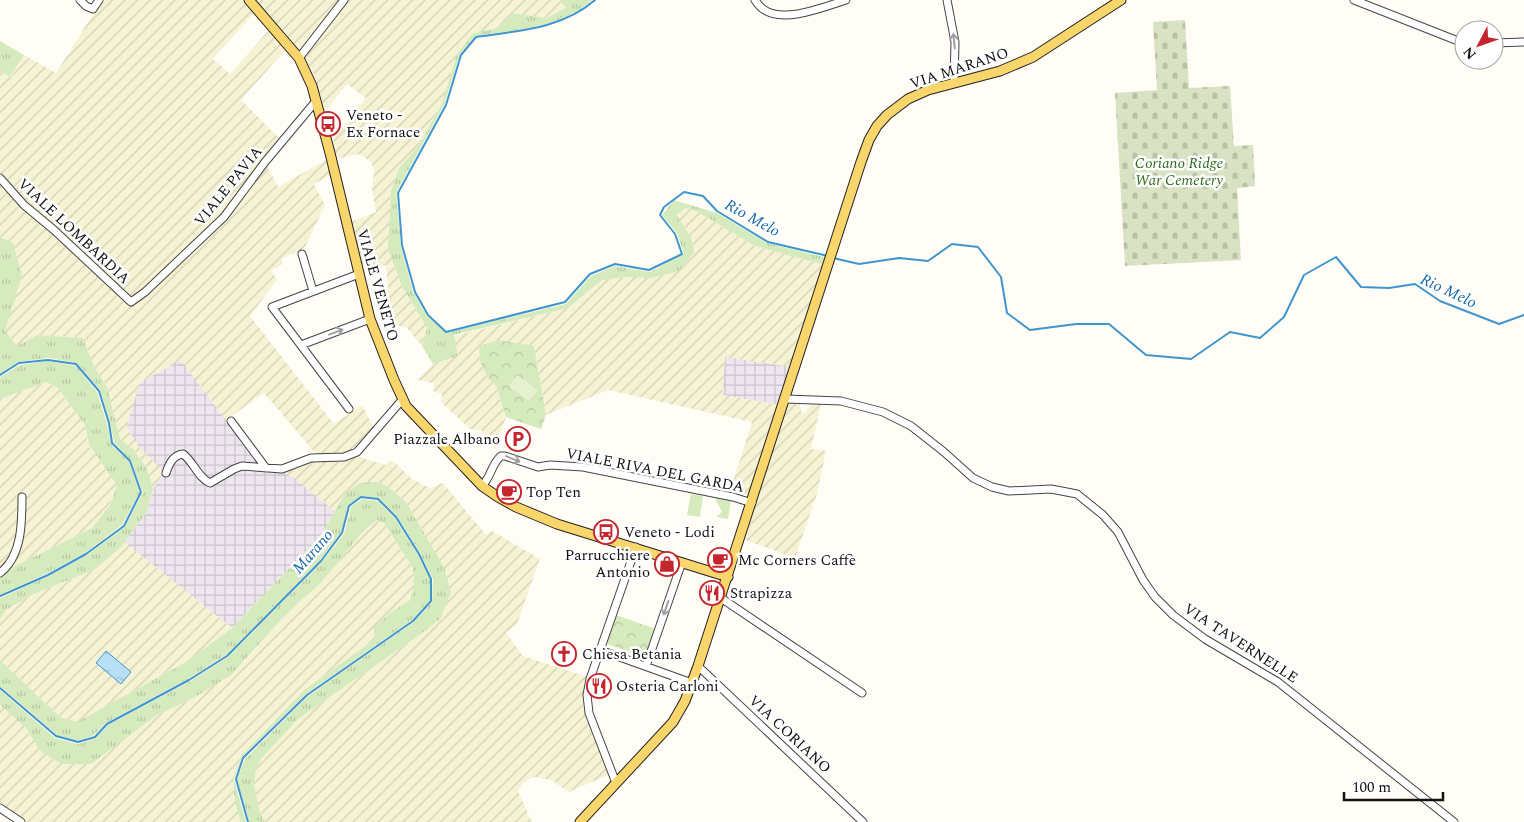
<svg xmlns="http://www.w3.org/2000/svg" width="1524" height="822" viewBox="0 0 1524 822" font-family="Spectral,serif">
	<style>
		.industrial { fill: url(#industrial-grid) }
		.farmland { fill: url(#farmland-furrows) }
		.grass { fill: url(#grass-tufts) }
		.cemetery { fill: url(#cemetery-stones) }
		.park { fill: url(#park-crowns) }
		.garden { fill: #d5ebbd }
		.pitch { fill: #e6f2cf }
		.water { fill: url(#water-ripples); stroke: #3f96cf }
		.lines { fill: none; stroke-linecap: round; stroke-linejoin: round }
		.stream { stroke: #3f96cf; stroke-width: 2 }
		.minor-casing { stroke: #444; stroke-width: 9 }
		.major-casing { stroke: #222; stroke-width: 11 }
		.minor { stroke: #fff; stroke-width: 7 }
		.major { stroke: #f9d66b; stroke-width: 9 }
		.oneway { stroke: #a0a0a0 }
		.labels { text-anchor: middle; stroke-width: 5; stroke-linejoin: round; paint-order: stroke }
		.street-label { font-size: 15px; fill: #111; stroke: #fff }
		.poi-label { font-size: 15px; fill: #111; stroke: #fff; text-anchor: start }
		.park-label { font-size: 15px; font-style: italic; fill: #2f6b1f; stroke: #fff }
		.water-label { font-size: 16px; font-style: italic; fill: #1768a6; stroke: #fff }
	</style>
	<defs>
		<pattern id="industrial-grid" width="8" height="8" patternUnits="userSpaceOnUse" patternTransform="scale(1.25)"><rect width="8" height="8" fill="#eee6ef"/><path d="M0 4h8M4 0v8" fill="none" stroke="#cbc4cc"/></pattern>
		<pattern id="farmland-furrows" width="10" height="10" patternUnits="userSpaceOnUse" patternTransform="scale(1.25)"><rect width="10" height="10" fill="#f6f3d4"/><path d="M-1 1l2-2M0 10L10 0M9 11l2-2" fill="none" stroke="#d2cfb5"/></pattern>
		<pattern id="grass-tufts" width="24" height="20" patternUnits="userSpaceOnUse" patternTransform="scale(1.25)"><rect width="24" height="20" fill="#d5ebbd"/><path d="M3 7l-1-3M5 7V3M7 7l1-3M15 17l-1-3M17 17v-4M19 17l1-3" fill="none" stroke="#b6c8a1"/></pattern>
		<pattern id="cemetery-stones" width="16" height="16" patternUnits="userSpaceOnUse" patternTransform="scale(1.25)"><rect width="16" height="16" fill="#d9e3c4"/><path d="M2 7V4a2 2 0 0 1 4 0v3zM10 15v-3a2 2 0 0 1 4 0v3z" fill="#b9c2a7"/></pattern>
		<pattern id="park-crowns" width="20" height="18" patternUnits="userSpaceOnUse" patternTransform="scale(1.25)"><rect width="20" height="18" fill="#d5ebbd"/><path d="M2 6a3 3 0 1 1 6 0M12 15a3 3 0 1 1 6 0" fill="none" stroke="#b6c8a1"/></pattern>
		<pattern id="water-ripples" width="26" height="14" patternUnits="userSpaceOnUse" patternTransform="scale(1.25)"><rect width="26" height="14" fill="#b9e0f7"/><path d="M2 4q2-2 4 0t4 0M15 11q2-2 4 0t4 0" fill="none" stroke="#9ebfd3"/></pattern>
	</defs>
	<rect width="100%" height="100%" fill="#fffdf5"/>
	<path class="industrial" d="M725 356 791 367 780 405 722 395Z
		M181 360 260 465H253L210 481 178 452 171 468 175 461 182 457 186 460 197 477 209 487 242 469 282 472 293 477 335 511 322 534 232 628 124 542 147 512 153 489 163 472 138 446 126 427 140 382Z"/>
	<path class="farmland" d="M102 0H241L254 13 213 59 230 74 269 30 286 49 241 100 279 138 221 215 143 289 130 298 26 203 0 174V71L11 77 24 55 56 73Z
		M255 0H340L300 51 281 28Z
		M347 0H560L566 8 546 18 514 13 495 29 473 33 457 54 442 103 419 145 399 168 391 191 390 217 402 286 427 328 422 346 407 328 397 325 394 327 389 318 394 315 390 305 386 265 362 270 351 222 376 212 372 189 374 171 371 162 360 154 337 159 333 139 366 98 347 84 325 111 314 75 304 56Z
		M326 160 330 175 314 184 325 205 305 247 298 252 282 258 283 264 271 271 277 280 250 316 334 424 362 405 374 429 355 450 344 455 316 454 264 393 226 420 181 360 140 382 126 427 138 446 164 472 153 489 147 468 133 449 120 439 107 387 93 364 83 338 37 335 17 346 4 331 22 275 13 243 0 237V180L130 303 175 267 213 233 226 219 267 166 278 187Z
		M686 208 698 212 755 246 825 265 791 367 725 357 722 395 780 405 751 496 730 491 752 422 608 390 546 415 534 346 488 378 496 386 506 417 495 450 481 430 470 429 441 402 442 394 433 391 434 383 417 380 433 364 458 356 454 336 568 308 602 280 679 271 691 237 675 215Z
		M46 382 57 387 85 425 89 446 118 485 111 502 92 528 15 566 0 576V399Z
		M790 402H800L801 412 805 413 812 403 821 404 811 449 826 451 817 494 795 558 745 540 787 404Z
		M358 455 365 459 386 465 392 460 412 479 430 488 443 483 486 535 492 531 540 559 517 624 506 633 523 656 587 677 584 688 583 705 608 775 569 792 551 780 535 777 528 779 522 784 518 791 532 822H265L260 813 254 784 256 768 262 758 298 719 421 634 440 619 444 567 406 502 387 486 345 493 335 511 293 477 282 472 312 460Z
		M377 520 384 523 413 568 414 587 410 600 393 611 375 639 304 690 241 756 233 779 235 803 241 822H25L0 805V705L26 728 40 751 61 764 137 729 157 715 192 699 243 663 294 606 319 585 344 555 363 531Z
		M124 542 232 628 186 662 77 723 60 717 0 660V619L6 610 33 594 94 570Z"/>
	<path class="grass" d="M560 0H592C561 28 515 30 475 36L460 54 444 105 396 193 401 246 413 292 427 316 446 333 566 304 591 276 615 266 650 272 684 254 677 233 662 215 674 200 717 213 767 243 828 258 825 265 755 246 698 212 686 208 676 215 691 237 694 252 679 271 651 278 626 277 602 280 568 308 454 335 458 356 433 364 422 346 427 328 402 286 388 249 391 191 399 168 419 145 442 103 457 54 473 33 495 29 514 13 546 18 566 8Z
		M0 41 24 55 10 77 0 71Z
		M0 237 13 243 22 275 5 331 17 346 37 335 83 338 93 364 107 387 120 439 133 449 147 468 153 489 147 512 121 547 94 570 33 594 6 610 0 619V598L49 576 87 555 125 527 143 492 131 461 114 442 110 422 100 390 77 363 48 358 19 362 0 373Z
		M48 361 76 366 97 392 107 423 111 444 129 462 140 492 122 525 85 553 48 573 0 595V576L15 566 92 528 111 503 117 485 89 445 85 425 57 387 46 382 0 399V377L20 365Z
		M376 482 387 486 406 502 444 567 451 593 440 619 421 634 298 719 262 758 256 768 254 784 260 813 265 822H249V821L237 779 245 759 308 696 414 622 432 602 433 579 420 553 397 516 379 498 361 496 348 506 341 533 320 560 226 655 188 679 106 723 94 735 78 741 57 735 0 686V660L60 717 77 722 186 662 232 628 322 534 345 493 360 483Z
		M362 499 378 501 395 518 418 555 430 579V600L412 620 306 694 242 757 234 779 246 822H241L235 803 233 778 241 756 304 690 375 639 374 627 393 611 410 600 414 587 413 568 384 523 377 520 363 531 344 555 319 585 294 606 231 675 192 699 157 715 91 764H61L40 751 26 728 0 705V690L55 738 78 744 96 738 108 725 189 682 228 657 322 562 344 534 351 507Z"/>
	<path class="cemetery" d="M1185 20 1189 88 1230 86 1234 146 1253 145 1255 186 1237 188 1241 260 1125 266 1115 93 1157 90 1153 22Z"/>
	<path class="park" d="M499 340 534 346 546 415 541 429 506 417 496 386 488 378 480 361 479 346Z
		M616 615 656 629 646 658 607 644Z"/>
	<path class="garden" d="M691 494 703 496 700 517 687 515Z
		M715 498 731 501 728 519 716 517 722 512Z"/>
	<path class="pitch" d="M517 375 538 390 529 401 509 387Z"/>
	<path class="water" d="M106 651 131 672 121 684 96 663Z"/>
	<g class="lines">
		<path class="stream" d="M595 0C562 29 517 31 476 37L461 55 446 105 398 193 402 245 415 292 428 315 446 332 565 302 590 274 615 264 649 270 682 254 675 234 660 215 664 207 684 192 703 196 717 211 768 242 828 256
			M833 258 859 264 899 258 928 261 952 244 978 247 1001 277 1007 313 1030 330 1076 324H1109L1146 355 1191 359 1230 332 1260 338 1284 317 1304 275 1336 257 1361 287 1389 288 1415 284 1440 301 1499 324 1524 315
			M0 375 19 363 48 360 76 364 99 391 109 423 112 443 130 461 141 492 124 526 86 554 48 575 0 596
			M0 688 56 736 78 742 95 737 107 724 189 680 227 656 321 561 342 533 349 506 361 497 378 499 396 517 419 554 431 579V601L413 621 307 695 243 758 236 779 248 822"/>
		<defs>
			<path id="minor" d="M80 0 86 6 93 9 99 0
				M755 0C757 3 760 7 763 9 783 24 824 7 846 0
				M947 0 955 42 954 83
				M1354 0 1458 41H1464
				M1494 43 1524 42
				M299 58 344 0
				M0 178 24 205 54 230 131 302 145 292 224 217 265 162 316 101
				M302 254 313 291
				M301 345 370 319
				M786 399 841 401 883 412 911 426 944 452 973 478 992 487 1009 491 1051 489 1077 494 1103 515 1118 532 1143 580 1155 597 1173 615 1205 639 1278 682 1454 822
				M349 409 272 307 359 274
				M231 421 266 468
				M166 473C169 464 173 455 183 454 194 462 197 477 210 483L234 469 242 466 282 469 311 458 344 457 357 452 402 400
				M482 486C491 477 492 463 501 456H505L538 467 550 465 583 467 733 497 752 503
				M0 573C22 556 22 523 22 497
				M721 598 862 693
				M600 650 692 683
				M646 666 682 562
				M698 666 863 822
				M616 783 589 713 587 695 590 679 636 547
				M0 808 21 822"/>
			<path id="major" d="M249 0 299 58 312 86 330 153 370 319 394 380 406 406 482 486 498 497 516 507 557 524 728 577
				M580 822 673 722 685 701 698 666 861 162 869 140 877 126 887 115 908 99 928 90 1000 71 1033 57 1121 0"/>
		</defs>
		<use href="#minor" class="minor-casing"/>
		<use href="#major" class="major-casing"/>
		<use href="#minor" class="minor"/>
		<use href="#major" class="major"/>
	</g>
	<defs><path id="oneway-shaft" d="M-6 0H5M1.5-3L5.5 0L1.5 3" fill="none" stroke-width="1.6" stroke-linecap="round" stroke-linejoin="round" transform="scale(1.25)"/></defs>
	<g class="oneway">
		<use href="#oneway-shaft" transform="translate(954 41) rotate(-96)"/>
		<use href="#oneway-shaft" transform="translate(336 332) rotate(-20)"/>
		<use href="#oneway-shaft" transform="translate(513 459) rotate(22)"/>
		<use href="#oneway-shaft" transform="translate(666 608) rotate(109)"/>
	</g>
	<defs>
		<symbol id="bus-ring" viewBox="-11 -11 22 22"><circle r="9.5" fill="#fff" stroke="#c4262e" stroke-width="1.5"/><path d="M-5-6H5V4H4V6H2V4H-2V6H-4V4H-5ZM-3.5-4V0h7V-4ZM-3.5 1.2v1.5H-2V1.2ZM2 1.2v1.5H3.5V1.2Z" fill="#c4262e"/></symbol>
		<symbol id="parking-ring" viewBox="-11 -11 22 22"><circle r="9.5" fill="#fff" stroke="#c4262e" stroke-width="1.5"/><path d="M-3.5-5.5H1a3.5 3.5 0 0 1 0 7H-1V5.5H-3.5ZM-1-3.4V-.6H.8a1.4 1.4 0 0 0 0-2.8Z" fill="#c4262e"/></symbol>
		<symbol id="cafe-ring" viewBox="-11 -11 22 22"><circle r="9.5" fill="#fff" stroke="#c4262e" stroke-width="1.5"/><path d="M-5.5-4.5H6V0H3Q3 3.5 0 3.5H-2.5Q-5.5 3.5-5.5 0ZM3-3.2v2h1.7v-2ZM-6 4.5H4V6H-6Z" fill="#c4262e"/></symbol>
		<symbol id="shop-ring" viewBox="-11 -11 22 22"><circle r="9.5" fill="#fff" stroke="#c4262e" stroke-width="1.5"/><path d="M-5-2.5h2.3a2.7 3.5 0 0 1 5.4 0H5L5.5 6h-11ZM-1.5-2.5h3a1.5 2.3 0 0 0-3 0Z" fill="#c4262e"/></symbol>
		<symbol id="restaurant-ring" viewBox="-11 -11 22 22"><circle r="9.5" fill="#fff" stroke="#c4262e" stroke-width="1.5"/><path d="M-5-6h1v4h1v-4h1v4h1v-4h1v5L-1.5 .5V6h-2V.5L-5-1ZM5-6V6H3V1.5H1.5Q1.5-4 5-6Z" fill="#c4262e"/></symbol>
		<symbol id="church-ring" viewBox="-11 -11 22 22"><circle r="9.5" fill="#fff" stroke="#c4262e" stroke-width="1.5"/><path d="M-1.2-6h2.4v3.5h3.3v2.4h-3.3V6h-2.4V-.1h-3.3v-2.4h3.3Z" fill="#c4262e"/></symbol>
	</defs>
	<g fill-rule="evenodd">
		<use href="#bus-ring" x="314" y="110" width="28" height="28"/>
		<use href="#parking-ring" x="504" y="425" width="28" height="28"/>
		<use href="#cafe-ring" x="495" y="478" width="28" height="28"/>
		<use href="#bus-ring" x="592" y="518" width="28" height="28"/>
		<use href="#cafe-ring" x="706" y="546" width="28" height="28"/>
		<use href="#shop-ring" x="653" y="550" width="28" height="28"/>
		<use href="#restaurant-ring" x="698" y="579" width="28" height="28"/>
		<use href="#church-ring" x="550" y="640" width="28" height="28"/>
		<use href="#restaurant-ring" x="585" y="672" width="28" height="28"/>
	</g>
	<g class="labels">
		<g class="street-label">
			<text transform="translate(959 68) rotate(-18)" y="5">VIA MARANO</text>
			<text transform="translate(228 186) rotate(-51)" y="5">VIALE PAVIA</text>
			<text transform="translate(74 231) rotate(43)" y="5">VIALE LOMBARDIA</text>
			<text transform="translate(378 285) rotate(74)" y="5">VIALE VENETO</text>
			<text transform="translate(655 470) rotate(11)" y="5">VIALE RIVA DEL GARDA</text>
			<text transform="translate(1241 643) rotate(33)" y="5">VIA TAVERNELLE</text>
			<text transform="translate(790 734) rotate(43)" y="5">VIA CORIANO</text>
		</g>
		<g class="poi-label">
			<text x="346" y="120">Veneto -<tspan x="346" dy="17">Ex Fornace</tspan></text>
			<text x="500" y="444" text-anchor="end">Piazzale Albano</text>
			<text x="526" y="497">Top Ten</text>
			<text x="624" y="537">Veneto - Lodi</text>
			<text x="650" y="560" text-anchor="end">Parrucchiere<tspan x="650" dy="17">Antonio</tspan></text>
			<text x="738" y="565">Mc Corners Caffè</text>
			<text x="730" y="598">Strapizza</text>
			<text x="582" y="659">Chiesa Betania</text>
			<text x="616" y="691">Osteria Carloni</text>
		</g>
		<g class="park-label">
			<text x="1179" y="168">Coriano Ridge<tspan x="1179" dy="17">War Cemetery</tspan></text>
		</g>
		<g class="water-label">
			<text transform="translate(753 217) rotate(29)" y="6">Rio Melo</text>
			<text transform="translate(1449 290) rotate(25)" y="6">Rio Melo</text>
			<text transform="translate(312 551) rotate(-49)" y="6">Marano</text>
		</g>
	</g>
	<g transform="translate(1479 45) rotate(229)"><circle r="24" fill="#ffffff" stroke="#a0a0a0"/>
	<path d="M0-4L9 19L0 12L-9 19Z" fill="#c4262e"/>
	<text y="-8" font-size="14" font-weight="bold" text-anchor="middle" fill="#111111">N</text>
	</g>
	<path d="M1344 792v8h99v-8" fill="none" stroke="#111111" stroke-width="2.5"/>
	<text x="1352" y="792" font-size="15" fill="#111111" stroke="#ffffff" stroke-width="4" paint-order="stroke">100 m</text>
</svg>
